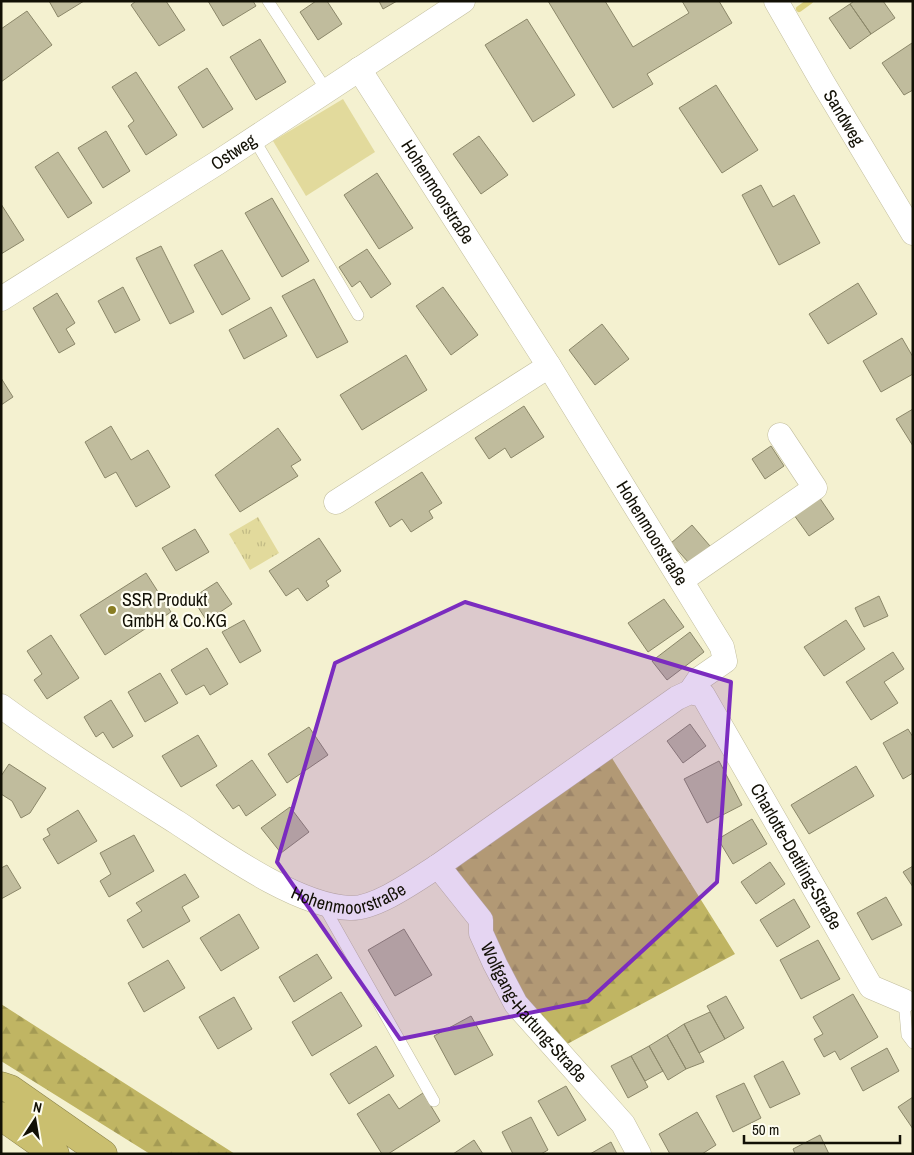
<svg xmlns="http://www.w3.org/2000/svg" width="914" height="1155" viewBox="0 0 914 1155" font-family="'Archivo Narrow',sans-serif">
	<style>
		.green { fill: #e2da9c }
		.forest { fill: url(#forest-firs) }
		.park { fill: url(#park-tufts) }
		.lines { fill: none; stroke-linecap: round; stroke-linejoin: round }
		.stream { stroke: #dcd17e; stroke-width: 6 }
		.building { fill: #c0bc9d; stroke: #8b8769 }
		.lane-casing { stroke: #c2be9e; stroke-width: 12 }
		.street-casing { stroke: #c2be9e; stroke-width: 25 }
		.highway-casing { stroke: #8a824a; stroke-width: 29 }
		.lane { stroke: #fff; stroke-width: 11 }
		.street { stroke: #fff; stroke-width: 24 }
		.highway { stroke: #cabf6f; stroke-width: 28 }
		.marked { fill: #7b2cbf; fill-opacity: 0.2; stroke: #7b2cbf; stroke-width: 4; stroke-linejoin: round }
		.poi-dot { fill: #897d23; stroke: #fefdf0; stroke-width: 2 }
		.labels { text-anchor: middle; stroke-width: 4.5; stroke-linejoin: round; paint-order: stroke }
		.street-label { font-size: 18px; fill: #121005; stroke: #fefdf0 }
		.poi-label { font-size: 18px; fill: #121005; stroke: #fefdf0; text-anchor: start }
	</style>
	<defs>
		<pattern id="forest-firs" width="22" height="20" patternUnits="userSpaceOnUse" patternTransform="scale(1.25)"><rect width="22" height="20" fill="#c0b563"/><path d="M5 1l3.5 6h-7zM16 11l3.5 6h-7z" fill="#a49b54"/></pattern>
		<pattern id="park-tufts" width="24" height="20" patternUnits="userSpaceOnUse" patternTransform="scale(1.25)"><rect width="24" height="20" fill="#e2da9c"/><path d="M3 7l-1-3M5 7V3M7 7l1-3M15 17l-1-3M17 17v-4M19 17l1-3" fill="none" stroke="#c1ba85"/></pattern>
	</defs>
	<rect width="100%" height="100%" fill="#f4f1d0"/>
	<path class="green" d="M343 99 375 152 306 196 273 141Z"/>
	<path class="forest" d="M605 747 735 954 556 1050 438 866Z
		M1 1004 235 1154H150L1 1061Z"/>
	<path class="park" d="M258 517 279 553 250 570 229 534Z"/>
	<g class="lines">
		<path class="stream" d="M799 9 810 1"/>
	</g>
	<path class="building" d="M49 1H84L58 17Z
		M136 1H166L185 30 159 46 131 5Z
		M208 1H253L256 6 223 26Z
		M316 1H327L342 24 318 40 300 12Z
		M379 1H397L383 9Z
		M548 1H605L633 47 689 13 682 1H719L732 23 647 74 653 84 613 108Z
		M854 1H883L895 18 871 34 850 4Z
		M850 4 871 34 850 49 829 18Z
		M27 11 52 45 1 82V29Z
		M527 19 575 95 533 122 485 45Z
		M260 39 286 82 256 100 230 57Z
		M912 43 913 90 904 95 882 63Z
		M207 68 233 109 203 128 178 87Z
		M136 72 177 135 146 155 128 126 134 121 112 87Z
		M716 85 758 150 722 173 679 108Z
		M106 131 130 171 103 188 78 148Z
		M479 136 508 175 481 194 453 154Z
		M58 152 92 203 68 218 35 167Z
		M377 173 413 228 379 249 344 195Z
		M761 185 773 207 794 195 820 243 779 265 742 195Z
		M272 198 309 261 282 277 245 213Z
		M1 204 24 240 1 254Z
		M161 246 194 312 170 324 136 258Z
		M367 249 391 284 371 298 360 281 352 287 339 267Z
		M222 250 250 299 222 315 194 265Z
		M314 279 348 342 317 358 282 296Z
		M858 283 877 314 828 344 809 314Z
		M123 287 140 320 115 333 98 301Z
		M443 287 478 335 451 355 416 306Z
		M57 293 75 323 66 329 75 344 59 353 33 308Z
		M271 307 287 336 244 359 229 330Z
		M602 324 629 359 595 385 569 350Z
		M902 338 913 357V374L881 392 863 361Z
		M406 355 427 390 362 430 340 395Z
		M1 378 13 397 1 405Z
		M524 406 544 437 511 458 505 448 489 459 475 438Z
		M913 409V446L896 419Z
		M111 426 131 460 148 450 170 487 136 507 116 472 105 478 85 442Z
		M278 428 301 460 291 466 298 476 240 512 215 475Z
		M771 446 784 466 765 479 752 459Z
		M422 472 442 503 429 511 433 518 411 532 402 519 390 527 375 502Z
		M819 497 834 519 809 536 794 515Z
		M692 525 710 546 689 563 671 543Z
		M195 529 209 552 176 571 162 548Z
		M319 538 341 571 326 581 329 586 307 601 298 588 286 596 269 571Z
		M146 573 171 612 105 655 80 615Z
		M217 582 232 604 207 621 192 598Z
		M879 596 888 616 864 627 855 608Z
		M664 599 684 627 648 652 628 623Z
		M244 620 261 651 240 663 222 632Z
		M846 620 865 649 824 676 804 647Z
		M690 632 704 652 667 680 652 661Z
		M51 635 79 678 47 699 34 680 42 674 27 651Z
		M207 648 228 684 210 695 204 685 186 695 171 670Z
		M893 652 904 669 884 682 898 703 871 720 846 682Z
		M160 673 178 703 145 722 128 692Z
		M111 700 133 736 113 748 103 732 96 737 84 717Z
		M690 724 706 746 683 763 667 741Z
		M309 727 328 755 287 783 268 754Z
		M908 729 913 737V773L903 779 883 743Z
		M198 735 217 766 181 787 162 756Z
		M252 760 276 795 246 816 239 805 233 809 216 785Z
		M719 761 742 805 707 823 684 779Z
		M9 764 46 788 30 813 21 818 12 801 1 794V776Z
		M856 766 874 796 809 834 791 805Z
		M290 807 309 832 281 853 261 828Z
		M78 810 97 841 58 864 43 839 50 835 47 829Z
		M752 819 767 844 733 864 718 839Z
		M134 835 154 871 109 897 100 881 111 874 100 853Z
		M770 862 785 884 756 904 741 882Z
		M7 865 21 888 1 899V868Z
		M913 866V887L903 872Z
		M185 874 199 897 182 907 190 921 143 948 127 920 142 911 136 903Z
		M886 897 902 925 872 940 857 913Z
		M794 899 810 927 777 947 760 920Z
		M239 914 259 948 221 971 200 938Z
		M404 929 432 975 395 996 368 950Z
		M818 940 840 979 801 999 780 960Z
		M317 954 332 978 294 1002 279 977Z
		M168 960 185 988 144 1012 128 983Z
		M341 992 362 1026 312 1056 292 1022Z
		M853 994 878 1037 840 1060 835 1051 824 1057 814 1039 823 1034 813 1017Z
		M726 996 744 1028 725 1039 707 1006Z
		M234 997 252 1029 218 1049 199 1017Z
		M710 1012 725 1039 699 1053 684 1024Z
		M471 1016 493 1055 455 1075 434 1036Z
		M684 1024 704 1062 686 1069 667 1035Z
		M667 1035 686 1069 668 1080 649 1046Z
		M376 1046 394 1076 349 1104 330 1074Z
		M649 1046 663 1071 645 1081 631 1056Z
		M887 1048 899 1071 863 1091 851 1068Z
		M631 1056 648 1087 628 1098 611 1066Z
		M783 1061 800 1094 770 1108 754 1076Z
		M744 1083 761 1118 733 1132 716 1096Z
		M566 1086 586 1120 558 1136 538 1101Z
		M423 1093 440 1121 388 1154H382L357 1114 389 1094 399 1109Z
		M913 1097V1129L898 1107Z
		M697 1112 716 1145 702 1154H670L659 1134Z
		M531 1117 548 1150 541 1154H513L502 1132Z
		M820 1135 829 1154H795L793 1149Z
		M474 1140 483 1154H453Z
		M611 1142 617 1154H590Z"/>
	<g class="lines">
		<defs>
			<path id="lane" d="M268 1 327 91
				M254 139 358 315
				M323 905 434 1101
				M906 1000 904 1001 907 1035 913 1043"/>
			<g id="street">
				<path id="s1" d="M776 1 823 83 913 233"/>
				<path id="s2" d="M359 69 549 366 722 647 725 661 699 679 690 692"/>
				<path id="s3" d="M1 299 217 163 463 1"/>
				<path d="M336 502 549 366"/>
				<path d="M682 580 815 488 780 435"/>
				<path id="s4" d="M1 706C58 748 118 785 178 823 222 852 297 906 350 908 376 909 416 880 438 866L677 698 690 692 703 695 871 987 904 1001"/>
				<path id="s5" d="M438 866 481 920V933L495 964 516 1004 623 1124 639 1154"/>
			</g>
			<path id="highway" d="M1 1086 10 1089 103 1154
				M1 1116 55 1154"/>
		</defs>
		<use href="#lane" class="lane-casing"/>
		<use href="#street" class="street-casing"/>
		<use href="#highway" class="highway-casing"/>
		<use href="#lane" class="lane"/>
		<use href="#street" class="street"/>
		<use href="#highway" class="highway"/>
	</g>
	<path class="marked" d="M465 602 731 682 717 882 588 1001 400 1039 277 862 335 663Z"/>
	<circle class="poi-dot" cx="112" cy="610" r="5"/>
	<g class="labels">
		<g class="street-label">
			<text dy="6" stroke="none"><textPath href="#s1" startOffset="135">Sandweg</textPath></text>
			<text dy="6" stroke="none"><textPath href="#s3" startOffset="275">Ostweg</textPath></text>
			<text dy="6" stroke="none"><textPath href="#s2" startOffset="146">Hohenmoorstraße</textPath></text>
			<text dy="6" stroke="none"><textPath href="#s2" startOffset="549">Hohenmoorstraße</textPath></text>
			<text dy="6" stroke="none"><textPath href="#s4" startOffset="1011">Charlotte-Dettling-Straße</textPath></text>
			<text dy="6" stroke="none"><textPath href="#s4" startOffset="405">Hohenmoorstraße</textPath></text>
			<text dy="6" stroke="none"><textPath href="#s5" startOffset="178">Wolfgang-Hartung-Straße</textPath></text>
		</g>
		<g class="poi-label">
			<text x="122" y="606">SSR Produkt<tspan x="122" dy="21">GmbH &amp; Co.KG</tspan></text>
		</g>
	</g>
	<rect width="914" height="1155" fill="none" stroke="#121005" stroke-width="5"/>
	<g transform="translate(35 1120) rotate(12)" stroke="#fefdf0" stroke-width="4" paint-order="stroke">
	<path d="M0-4L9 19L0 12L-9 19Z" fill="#121005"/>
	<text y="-8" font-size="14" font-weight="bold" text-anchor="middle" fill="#121005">N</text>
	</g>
	<path d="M744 1135v8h156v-8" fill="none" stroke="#121005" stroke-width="2.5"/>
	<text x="752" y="1135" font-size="15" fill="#121005" stroke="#fefdf0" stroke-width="4" paint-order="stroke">50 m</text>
</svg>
